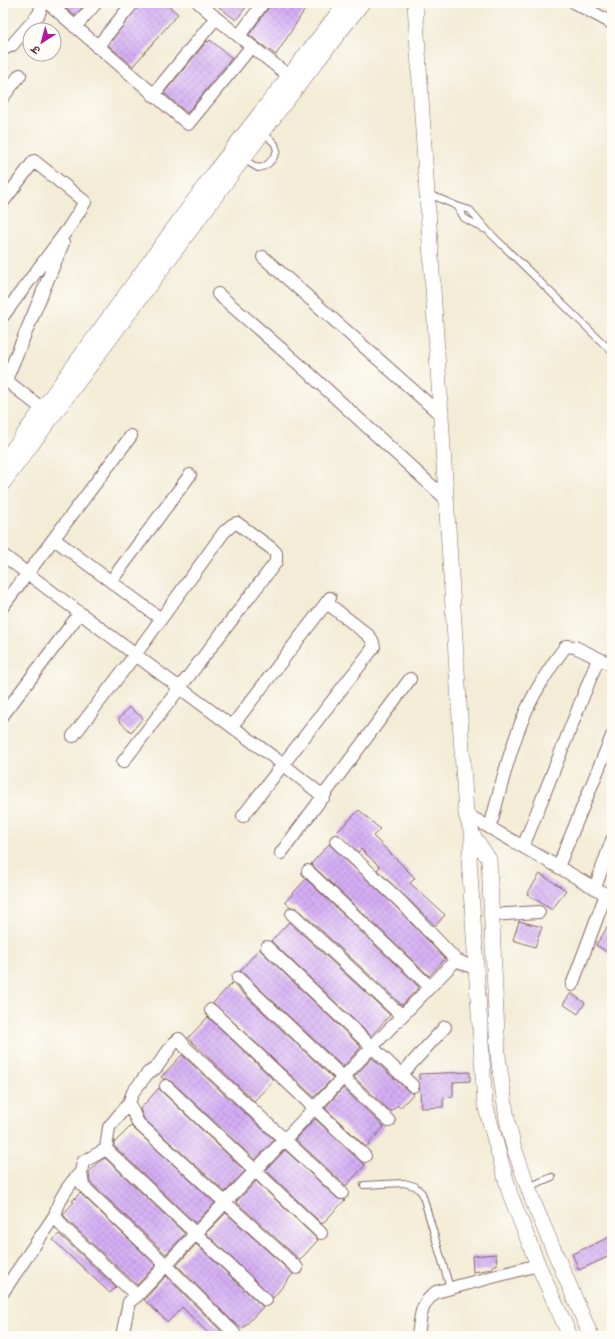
<svg xmlns="http://www.w3.org/2000/svg" width="615" height="1339" viewBox="0 0 615 1339" font-family="Kalam,'Playpen Sans Deva',sans-serif">
	<style>
		.building { fill: url(#building-cross-hatch) }
		.lines { fill: none; stroke-linecap: round; stroke-linejoin: round }
		.service-casing { stroke: #856767; stroke-width: 8 }
		.minor-casing { stroke: #856767; stroke-width: 14 }
		.tertiary-casing { stroke: #856767; stroke-width: 16 }
		.service { stroke: #fff; stroke-width: 6 }
		.minor { stroke: #fff; stroke-width: 12 }
		.tertiary { stroke: #fff; stroke-width: 15 }
	</style>
	<defs>
		<pattern id="building-cross-hatch" width="8" height="8" patternUnits="userSpaceOnUse"><rect width="8" height="8" fill="#d4aef4"/><path d="M0 0l8 8M0 8l8-8" fill="none" stroke="#b895d1"/></pattern>
	</defs>
	<rect width="100%" height="100%" fill="#fdfcf7"/>
	<filter id="ink" filterUnits="userSpaceOnUse"><feTurbulence type="fractalNoise" baseFrequency=".025" numOctaves="2"/><feDisplacementMap in="SourceGraphic" scale="8" xChannelSelector="R" yChannelSelector="G"/><feConvolveMatrix kernelMatrix="1 2 1 2 8 2 1 2 1" color-interpolation-filters="sRGB"/></filter>
	<filter id="wash" filterUnits="userSpaceOnUse"><feTurbulence type="fractalNoise" baseFrequency=".012" numOctaves="4" result="noise"/><feDisplacementMap in="SourceGraphic" scale="16" xChannelSelector="R" yChannelSelector="G"/><feGaussianBlur stdDeviation="0.9" result="paint"/><feColorMatrix in="noise" values="0 0 0 0 0 0 0 0 0 0 0 0 0 0 0 0 0 1.4 0 .05"/><feComposite in="paint" operator="in"/></filter>
	<g filter="url(#wash)">
		<rect width="100%" height="100%" fill="#f3ecd6"/>
		<g id="blocks">
			<path class="building" d="M59 3H86L75 16Z
				M141 3H165L178 14 133 66 108 45Z
				M214 3H249L236 20Z
				M270 3H309L276 55 249 35 269 7Z
				M210 40 232 58 187 113 164 93 207 41 208 42Z
				M129 707 143 718 131 732 118 720Z
				M359 810 380 829 373 836 415 878 410 883 445 915 435 926 406 897 377 870 380 867 361 849 358 852 336 833Z
				M329 844 396 907 445 959 429 976 311 864Z
				M540 874 566 890 552 910 527 894Z
				M306 879 419 987 402 1005 297 908 291 907 285 902Z
				M612 920V955L596 945Z
				M519 921 542 927 535 947 513 940Z
				M289 922 390 1015 371 1036 271 941Z
				M259 949 361 1047 343 1067 243 973 240 971Z
				M232 983 333 1078 314 1097 213 1003Z
				M571 993 585 1003 578 1014 563 1004Z
				M208 1017 274 1080 254 1101 188 1038Z
				M182 1055 274 1140 255 1160 171 1081 167 1079H163L161 1077Z
				M372 1058 408 1091 414 1093 400 1108 397 1105 391 1112 354 1077Z
				M470 1072V1081L453 1082V1097L443 1098V1107L421 1108 419 1074Z
				M159 1088 161 1091 245 1171 225 1192 144 1119 140 1109Z
				M343 1088 384 1127 366 1147 325 1108Z
				M315 1119 360 1161 365 1165 346 1186 295 1139Z
				M131 1126 215 1203 195 1223 114 1146V1143Z
				M285 1150 337 1198 345 1200 322 1224 266 1170Z
				M105 1158 185 1234 166 1254 90 1182 89 1172 97 1163Z
				M256 1181 318 1240 300 1260 236 1202Z
				M80 1193 156 1265 137 1285 68 1221 63 1214 74 1202 72 1201Z
				M226 1213 293 1274 273 1298 206 1233Z
				M59 1234 116 1287 110 1293 53 1240Z
				M612 1236V1255L579 1270 572 1254Z
				M196 1244 263 1307 242 1329 231 1320 177 1265Z
				M496 1254 497 1265H493V1269L473 1272 472 1256Z
				M166 1276 221 1331 216 1336H211L182 1307 168 1322 144 1300Z"/>
		</g>
	</g>
	<g filter="url(#ink)">
		<use href="#blocks" fill-opacity="0" stroke="#856767" stroke-width="1"/>
		<g class="lines">
			<defs>
				<path id="service" d="M243 159 258 168C268 167 273 160 277 151L275 144 264 133
					M429 194 457 206 470 210 489 232 612 352
					M457 206 464 218 484 229
					M364 1185 404 1183 415 1186 422 1193 450 1288
					M528 1187 552 1177"/>
				<path id="minor" d="M48 3 188 124 251 47
					M199 3 216 18 289 76
					M575 3 612 23
					M75 27 96 3
					M239 36 263 3
					M3 46 6 48 12 45 39 14 42 3
					M97 47 133 3
					M153 95 216 18
					M3 97 20 75
					M3 202 34 161 85 202 70 226 3 316
					M263 257 441 415
					M218 294 301 366 447 500
					M3 378 49 414
					M6 380 63 243
					M54 539 161 619
					M3 555 157 671 284 765 324 797
					M111 581 190 475
					M3 606 131 436
					M3 715 80 613
					M232 726 330 598
					M73 736 135 655 224 532 232 525 237 523 271 548 276 553V562L123 762
					M466 814 612 898
					M243 816 374 647 372 640 368 635 327 603
					M490 828C500 789 510 748 526 711 535 691 552 664 566 646L575 647 612 665
					M336 841 401 902 456 960 476 969
					M523 847 598 659
					M281 853 410 679
					M558 867 612 736
					M308 871 430 987
					M595 888 612 840
					M292 914 402 1016
					M491 915 539 912
					M267 947 413 1086
					M238 978 389 1121
					M572 985 606 894
					M211 1010 365 1156
					M401 1075 445 1027
					M166 1086 321 1233
					M129 1103 138 1123 297 1268
					M106 1149 266 1300
					M55 1215 62 1226 137 1296
					M3 1292 55 1215C59 1199 69 1184 81 1172
					M234 1333 166 1265 83 1186 81 1172 83 1162 106 1149 109 1127 129 1103 133 1092 148 1073 156 1068 173 1044 179 1039 186 1048 342 1193
					M122 1336 129 1302 137 1296 372 1047 456 960
					M418 1336C421 1317 419 1305 436 1292L538 1265"/>
				<path id="tertiary" d="M415 3 466 814 473 836 489 859 498 1056 507 1119 513 1145 534 1204 591 1336
					M3 463 217 169 346 3
					M3 483 280 109 362 3
					M473 836 469 859 485 1104 510 1194 538 1265 570 1336"/>
			</defs>
			<use href="#service" class="service-casing"/>
			<use href="#minor" class="minor-casing"/>
			<use href="#tertiary" class="tertiary-casing"/>
			<use href="#service" class="service"/>
			<use href="#minor" class="minor"/>
			<use href="#tertiary" class="tertiary"/>
		</g>
	</g>
	<rect width="615" height="1339" fill="none" stroke="#fdfcf7" stroke-width="16"/>
	<g transform="translate(42 42) rotate(216)"><circle r="19" fill="#fdfcf7" stroke="#b5a4a5"/>
	<path d="M0-3L7 15L0 10L-7 15Z" fill="#b5179e"/>
	<text y="-6" font-size="11" font-weight="bold" text-anchor="middle" fill="#4a1f2b">उ</text>
	</g>
</svg>
